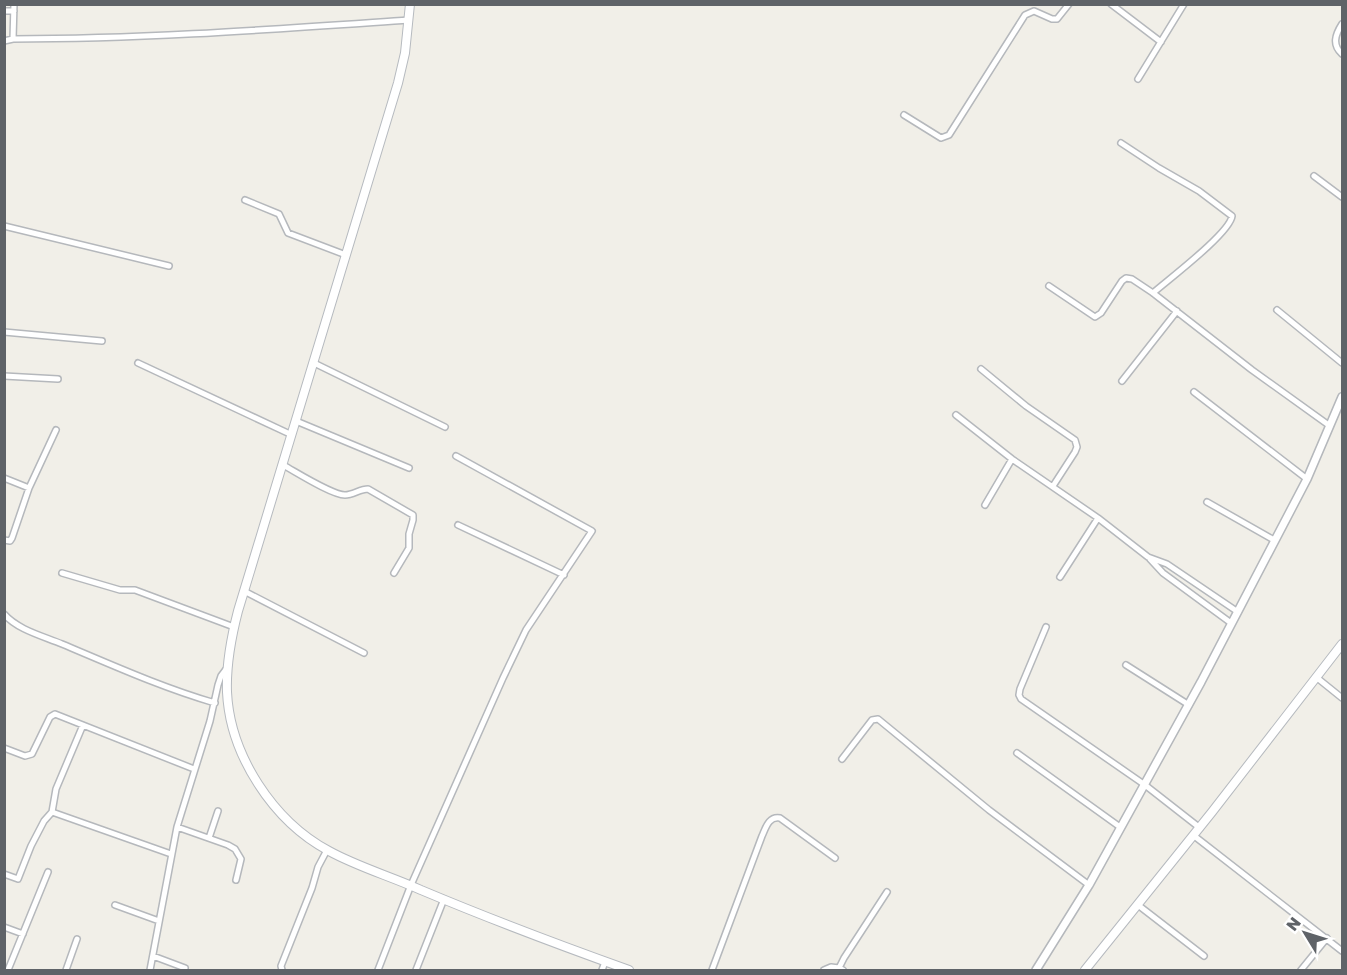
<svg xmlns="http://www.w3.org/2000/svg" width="1347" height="975" viewBox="0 0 1347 975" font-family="'Golos Text',sans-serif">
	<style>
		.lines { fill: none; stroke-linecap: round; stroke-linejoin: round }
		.minor-casing { stroke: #b5b8bc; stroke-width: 8 }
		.tertiary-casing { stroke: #b5b8bc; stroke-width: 10 }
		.secondary-casing { stroke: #b6babf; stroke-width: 10 }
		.minor { stroke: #fff; stroke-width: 5 }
		.tertiary { stroke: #fff; stroke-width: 7 }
		.secondary { stroke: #fff; stroke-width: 8 }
	</style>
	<rect width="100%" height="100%" fill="#f1efe8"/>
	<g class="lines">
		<defs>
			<path id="minor" d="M1111 4 1161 42
				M4 11H14
				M1342 24C1335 35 1332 45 1342 54
				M13 39 14 4
				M4 41 13 39C145 39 277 29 409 20
				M1138 79 1184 4
				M904 115 941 138 949 135 1025 15 1034 11 1052 19H1057L1069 4
				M1121 143 1159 168 1199 191 1232 216C1230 233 1169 279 1153 293
				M1314 176 1342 197
				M245 200 279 214 288 233 346 255
				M4 226 169 266
				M1049 286 1095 317 1101 313 1122 281 1126 278 1132 279 1153 293 1252 370 1330 426
				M1277 310 1342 363
				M4 332 102 341
				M138 363 292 435
				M314 363 445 427
				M981 369 1026 406 1075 440 1077 447 1075 452 1053 486
				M4 376 58 379
				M1122 381 1177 311
				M1194 392 1307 479
				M956 415 1012 459 1098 518 1148 557 1167 564 1238 612
				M296 421 409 468
				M283 465C296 472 332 495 345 495 353 495 360 489 368 489L413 515V520L409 534V548L394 573
				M4 478 29 488 56 430
				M1207 502 1274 540
				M985 505 1012 459
				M458 525 564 575
				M4 540 10 541 12 538 29 488
				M1150 559 1163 573 1231 623
				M62 573 120 590H135L234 627
				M1060 577 1098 518
				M244 591 364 653
				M4 614C18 630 43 636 62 644 112 665 163 688 215 703
				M1046 627 1020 689 1019 695 1021 699 1145 785 1200 828
				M1126 665 1189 705
				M1316 677 1342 698
				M4 748 25 756 32 754 50 717 55 714 194 769
				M1017 753 1120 827
				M842 759 872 720 878 719 989 810 1089 885
				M52 812 171 854
				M177 827 228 845 235 849 241 859 236 880
				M1193 835 1342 951
				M209 838 218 811
				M4 874 18 879 31 846 44 821 52 812 56 789 83 725
				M115 905 159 921
				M1138 905 1204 956
				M4 927 23 934
				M153 956 185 968
				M8 970 48 872
				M66 970 77 939
				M150 970 177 827 210 721 218 685 221 676 227 668
				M282 970 281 966 312 888 318 867 327 850
				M378 970 411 885 503 678 526 630 592 531 456 456
				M416 970 444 899
				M602 970 605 962
				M712 970 762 836C766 827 769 816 780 818L835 858
				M824 970 831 967 839 968
				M843 970 839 968 844 958 887 892
				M1301 970 1327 938"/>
			<path id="tertiary" d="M1036 970 1089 885 1201 682 1307 479 1342 397"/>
			<path id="secondary" d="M410 4 405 53 398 83 238 611C231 638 226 664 227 692 230 755 273 821 329 851 358 867 390 876 421 890 490 919 559 945 629 970
				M1085 970 1212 812 1342 644"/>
		</defs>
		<use href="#minor" class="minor-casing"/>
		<use href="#tertiary" class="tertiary-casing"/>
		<use href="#secondary" class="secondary-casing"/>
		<use href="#minor" class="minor"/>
		<use href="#tertiary" class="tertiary"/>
		<use href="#secondary" class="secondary"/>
	</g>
	<rect width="1347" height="975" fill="none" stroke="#5f6368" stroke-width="12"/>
	<g transform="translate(1305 933) rotate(308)" stroke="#ffffff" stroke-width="4.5" paint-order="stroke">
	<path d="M0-4.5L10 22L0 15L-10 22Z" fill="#5f6368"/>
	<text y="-9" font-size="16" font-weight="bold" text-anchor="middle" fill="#5f6368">N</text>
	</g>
</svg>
